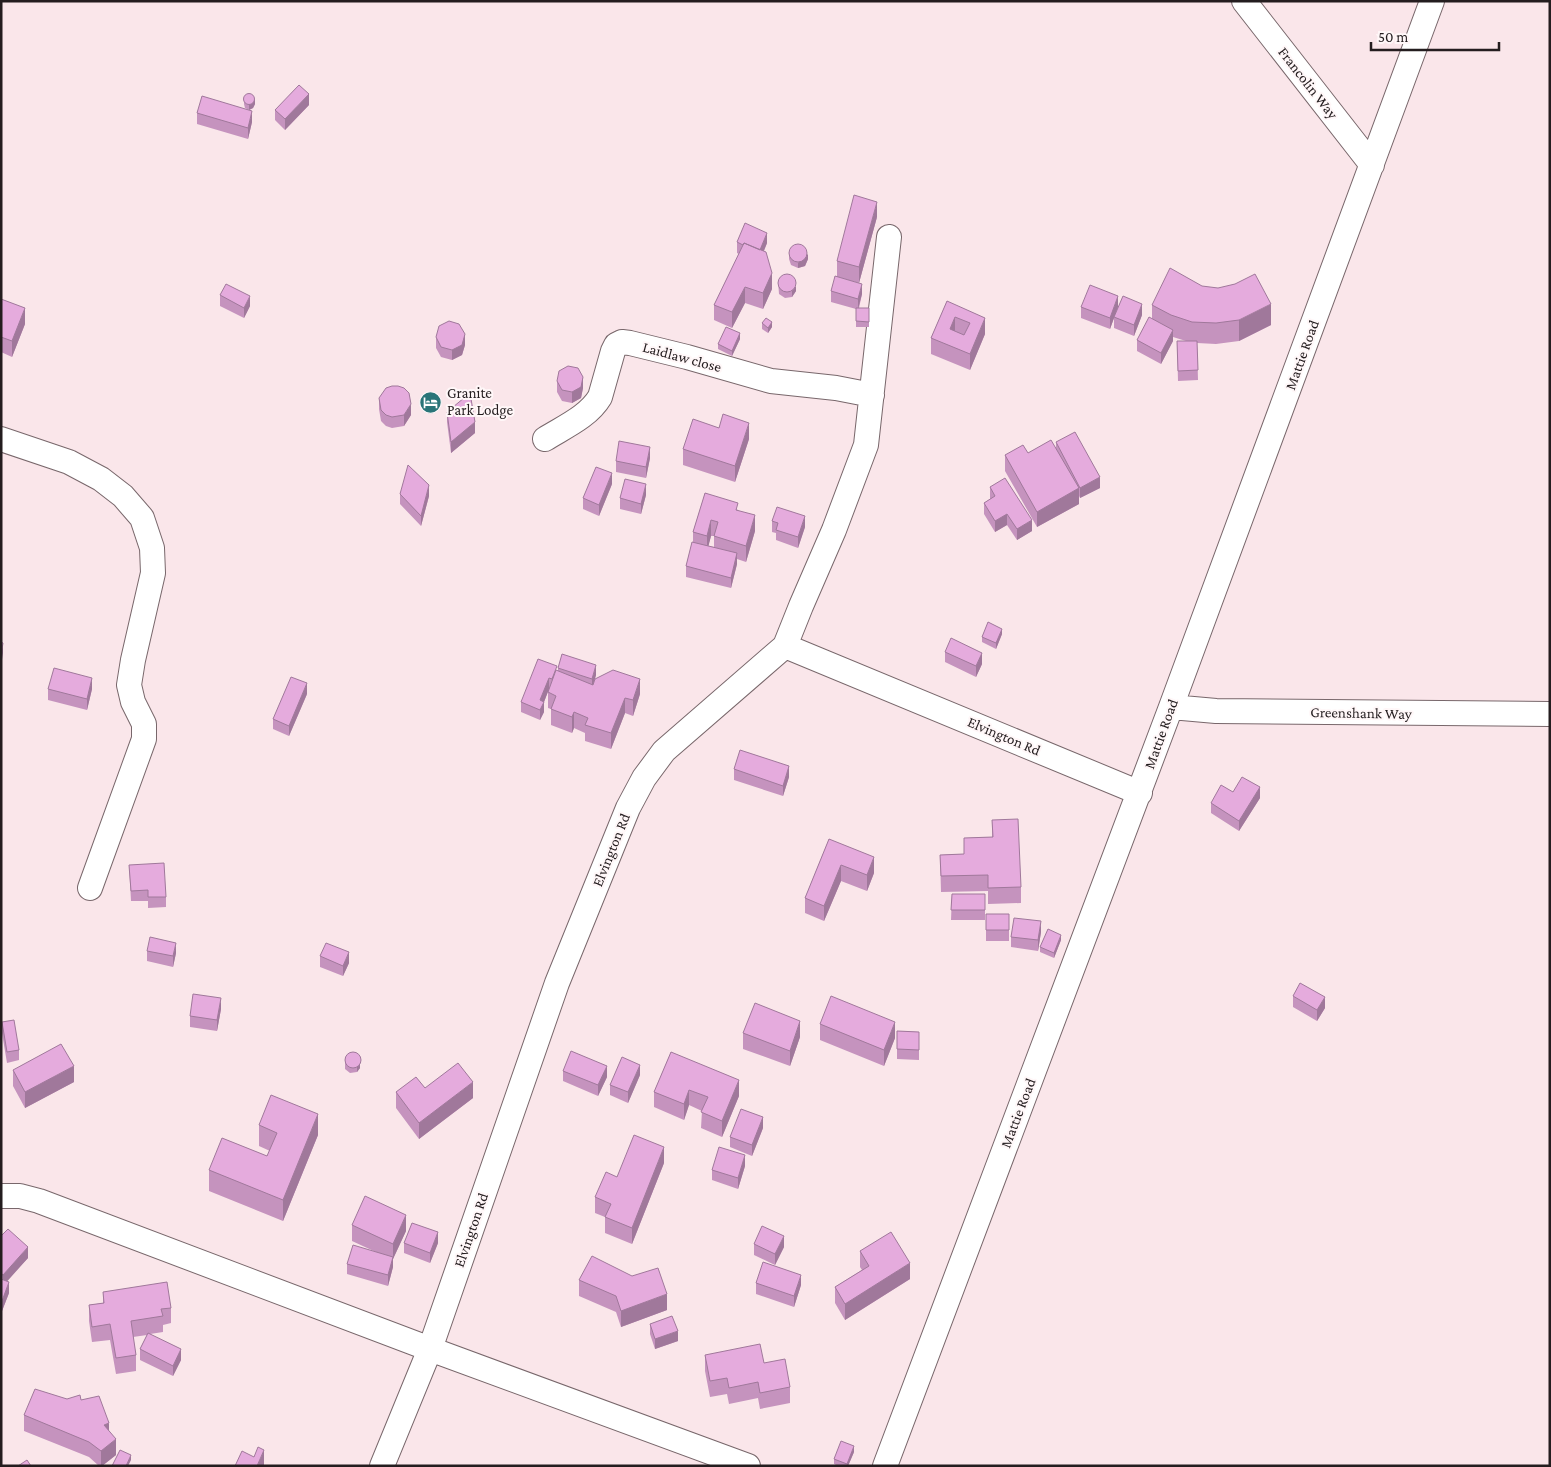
<svg xmlns="http://www.w3.org/2000/svg" width="1551" height="1467" viewBox="0 0 1551 1467" font-family="'Crimson Pro',serif">
	<style>
		.lines { fill: none; stroke-linecap: round; stroke-linejoin: round }
		.minor-casing { stroke: #78676b; stroke-width: 26 }
		.minor { stroke: #fff; stroke-width: 24 }
		.wall { fill: #c593be; fill-rule: evenodd }
		.shaded-wall { fill: #a0789b }
		.building { fill: #e5abdd; stroke: #a0789b; fill-rule: evenodd }
		.labels { text-anchor: middle; stroke-width: 4; stroke-linejoin: round; paint-order: stroke }
		.street-label { font-size: 15px; fill: #241d1f; stroke: #fff7f8 }
		.poi-label { font-size: 15px; fill: #241d1f; stroke: #fff7f8; text-anchor: start }
	</style>
	<rect width="100%" height="100%" fill="#fae6ea"/>
	<g class="lines">
		<defs>
			<path id="minor" d="M1244 1 1372 165
				M1 439 69 462 101 479 123 496 142 518 152 548 153 573 133 660 129 685 133 702 144 724V739L90 888
				M545 439C564 427 588 417 600 397L613 351 616 345 622 342 630 343 687 357 771 381 836 388 872 395
				M785 646 801 606 834 530 866 445 889 237
				M1171 707 1216 711 1550 714
				M1 1196H20L39 1201 430 1349 748 1466
				M382 1466 430 1349 557 983 628 808 644 778 664 751 785 646 1140 793
				M885 1466 1171 707 1432 1"/>
		</defs>
		<use href="#minor" class="minor-casing"/>
		<use href="#minor" class="minor"/>
	</g>
	<path class="wall" d="M244 99 255 104 253 108 249 110 245 108 244 104Z
		M309 105 285 130 275 120V110Z
		M197 113 252 122 248 139 197 124Z
		M877 217 859 283 837 277V261Z
		M737 242 767 243 764 251 772 289 763 309 745 303 732 328 714 320V305L739 254 737 253Z
		M789 253 808 259 805 266 798 268 791 265 789 259Z
		M778 281 796 291 792 297 785 298 779 294Z
		M831 291 862 294 859 308H869V327H856V309L831 302Z
		M220 295 250 306 244 318 220 306Z
		M1 299 25 324 12 357 1 352Z
		M947 301 985 334 970 370 931 354V338Z
		M1152 305 1271 325 1239 341 1216 344 1197 343 1198 380 1178 381 1177 341H1186L1173 337V341L1161 364 1137 351V340L1152 319Z
		M1081 307H1118L1110 329 1081 318Z
		M1142 315 1134 336 1114 328V317Z
		M762 323 772 327 768 333 762 329Z
		M436 337 465 345 462 355 452 360 441 357 436 348Z
		M740 339 732 356 718 349V344Z
		M557 381 583 388 581 398 572 403 562 401 557 392Z
		M379 398 411 415 404 426 392 428 386 426 381 421 379 409Z
		M447 412 475 433 451 453 447 422Z
		M749 439 735 482 683 465V449Z
		M1056 442 1100 488 1080 498 1079 496V504L1037 527 1005 471V455L1028 453 1056 447Z
		M650 458 646 478 616 472V461Z
		M612 484 599 516 583 509V498Z
		M990 487 1032 531 1017 540 1007 525 995 532 984 514V503L990 499Z
		M705 493 738 510 755 531 746 562 737 559V564L731 588 686 577V566L693 542V532ZM711 536H714V547L708 546Z
		M400 494 429 496 421 526 400 504Z
		M646 495 641 514 620 509V498Z
		M772 521 805 527 798 548 776 540V533L772 532Z
		M1002 634 996 649 982 642V637Z
		M945 652 982 664 976 677 945 662Z
		M558 668 596 675 593 685 640 694 633 716 625 713 611 749 585 741V733L574 728 572 733 551 725V709L548 708V692L549 689 544 702V712L540 720 521 712V702L558 671Z
		M48 689H92L87 710 48 700Z
		M307 694 289 736 273 729V719Z
		M734 769 789 777 783 796 734 780Z
		M1233 792 1260 798 1239 831 1211 813V803Z
		M992 820 1021 887V903L988 904V891L941 892 940 855 964 854V838L992 837Z
		M829 839 874 873 867 891 841 881 824 921 805 913V898Z
		M129 865 166 897V907L148 908V901H131Z
		M952 894H985V920H951Z
		M986 914H1009V941H986Z
		M1041 932 1038 951 1011 947V937Z
		M1061 940 1054 958 1040 952V947Z
		M147 951 176 953 173 967 147 961Z
		M320 956 349 963 343 976 320 967Z
		M1293 996 1325 1008 1317 1021 1293 1007Z
		M221 1009 217 1031 190 1027V1016Z
		M2 1022 19 1050V1060L7 1063 2 1033Z
		M820 1024 895 1038 884 1066 820 1040Z
		M897 1031 919 1032V1060L897 1059Z
		M743 1033 800 1037 790 1066 743 1049Z
		M671 1052 739 1096 722 1137 701 1128 702 1111 689 1105 684 1120 654 1107V1092Z
		M345 1057 360 1068 357 1072 350 1073 345 1069Z
		M13 1070 74 1082 25 1108 13 1086Z
		M563 1071 607 1077 598 1096 563 1081Z
		M640 1075 628 1103 610 1095V1085Z
		M425 1088 473 1098 419 1139 396 1108V1092Z
		M259 1125 318 1135 283 1221 209 1191V1170L267 1156 270 1151 259 1146Z
		M763 1128 752 1156 730 1147V1137Z
		M664 1163 632 1244 605 1233V1217L595 1213V1197L617 1177Z
		M745 1166 738 1189 712 1180V1170Z
		M352 1225 406 1231 393 1259V1267L388 1286 347 1274V1264L378 1253 352 1241Z
		M1 1236 28 1258 6 1281 9 1293 2 1311Z
		M404 1243H438L430 1263 404 1253Z
		M754 1244 784 1247 775 1265 754 1255Z
		M860 1251 910 1279 845 1320 835 1303V1287L862 1270 860 1267Z
		M579 1280 667 1310 621 1327 616 1312 579 1296Z
		M756 1283 801 1285 794 1307 756 1294Z
		M103 1292 171 1308V1323L163 1325V1332L150 1334 181 1360 173 1376 140 1360V1349L147 1335 133 1337 136 1355V1371L116 1374 110 1340 92 1342 89 1321V1305L103 1303Z
		M650 1324 678 1341 655 1349 650 1334Z
		M705 1355 764 1363 790 1387V1403L760 1409 758 1398 729 1404 727 1394 710 1397 705 1371Z
		M67 1399 109 1431 116 1455 102 1466H99L89 1457 24 1431V1415Z
		M854 1452 848 1466H838L834 1464V1459Z"/>
	<path class="shaded-wall" d="M309 94V105L285 130V119Z
		M255 99V104L253 108 249 110V104Z
		M252 111V122L248 139V128Z
		M877 202V217L859 283V267Z
		M767 233V243L759 262V252Z
		M808 254V259L805 266 798 268V263Z
		M772 273V289L763 309V293Z
		M862 284V294L858 309V299Z
		M796 286V291L792 297V291Z
		M745 287V303L732 328V312Z
		M250 296V306L244 318V308Z
		M1118 296V307L1110 329V318Z
		M1142 304V315L1134 336V325Z
		M1271 304V325L1239 341V320Z
		M25 308V324L12 357V341Z
		M955 317V333L950 329Z
		M985 318V334L970 370V354Z
		M772 322V327L768 333V328Z
		M1173 330V341L1161 364V353Z
		M740 333V339L732 356V351Z
		M465 334V345L462 355 452 360V350Z
		M583 377V388L581 398 572 403V392Z
		M411 404V415L404 426V415Z
		M475 422V433L451 453V442Z
		M749 423V439L735 482V466Z
		M650 447V458L646 478V467Z
		M612 473V484L599 516V505Z
		M1100 477V488L1080 498V488Z
		M646 484V495L641 514V504Z
		M429 485V496L421 526V516Z
		M1079 488V504L1037 527V512Z
		M1007 514V525L995 532V521Z
		M755 515V531L746 562V546Z
		M805 516V527L798 548V537Z
		M711 520V536L707 552V536Z
		M1032 520V531L1017 540V529Z
		M737 553V564L731 588V578Z
		M1002 629V634L996 649V643Z
		M3 643V653L1 666V655Z
		M982 653V664L976 677V666Z
		M596 665V675L592 689V679Z
		M92 678V689L87 710V699Z
		M549 678V689L544 702V712L540 720V700Z
		M640 679V694L633 716V700Z
		M307 683V694L289 736V726Z
		M625 698V713L611 749V733Z
		M574 712V728L572 733V717Z
		M789 766V777L783 796V786Z
		M1260 787V798L1239 831V821Z
		M874 857V873L867 891V875Z
		M841 865V881L824 921V906Z
		M1041 921V932L1038 951V940Z
		M1061 935V940L1054 958V953Z
		M176 943V953L173 967V956Z
		M349 952V963L343 976V966Z
		M1325 997V1008L1317 1021V1010Z
		M221 998V1009L217 1031V1020Z
		M800 1021V1037L790 1066V1051Z
		M895 1022V1038L884 1066V1050Z
		M360 1062V1068L357 1072V1067Z
		M640 1065V1075L628 1103V1092Z
		M74 1066V1082L25 1108V1092Z
		M607 1066V1077L598 1096V1085Z
		M739 1080V1096L722 1137V1121Z
		M473 1082V1098L419 1139V1123Z
		M689 1090V1105L684 1120V1104Z
		M318 1114V1135L283 1221V1200Z
		M763 1117V1128L752 1156V1145Z
		M664 1147V1163L632 1244V1228Z
		M745 1155V1166L738 1189V1178Z
		M406 1215V1231L393 1259V1244Z
		M438 1232V1243L430 1263V1253Z
		M784 1236V1247L775 1265V1254Z
		M28 1247V1258L3 1286V1275Z
		M393 1257V1267L388 1286V1275Z
		M910 1263V1279L845 1320V1304Z
		M801 1275V1285L794 1307V1296Z
		M9 1282V1293L2 1311V1301Z
		M667 1294V1310L621 1327V1311Z
		M678 1331V1341L655 1349V1339Z
		M181 1349V1360L173 1376V1366Z
		M109 1423V1439L104 1425Z
		M116 1439V1455L102 1466H101V1451Z
		M854 1446V1452L848 1466H847V1464Z
		M264 1450V1466H257Z
		M131 1455V1460L128 1466H126Z"/>
	<path class="building" d="M299 85 309 94 285 119 275 110Z
		M243.5 99a5.5 5.5 0 1 1 11 0a5.5 5.5 0 1 1-11 0Z
		M202 96 252 111 248 128 197 113Z
		M854 195 877 202 859 267 837 261Z
		M745 223 767 233 760 250 744 243 743 245 737 242Z
		M744 243 766 252 772 273 763 293 745 287 732 312 714 305Z
		M789 253a9 9 0 1 1 18 0a9 9 0 1 1-18 0Z
		M1170 268 1202 286 1218 288 1235 284 1255 274 1271 304 1239 320 1216 323 1192 322 1171 315 1152 305Z
		M778 283a9 9 0 1 1 18 0a9 9 0 1 1-18 0Z
		M835 276 862 284 858 299 831 291Z
		M226 284 250 296 244 308 220 295Z
		M1090 285 1118 296 1110 318 1081 307Z
		M1123 296 1142 304 1134 325 1114 317Z
		M1 299 25 308 12 341 1 337Z
		M947 301 985 318 970 354 931 338ZM955 317 970 323 964 335 950 329Z
		M856 308H869V322L856 321Z
		M1149 317 1173 330 1161 353 1137 340Z
		M766 318 772 322 768 328 762 323Z
		M449 321 459 324 465 334 462 345 452 350 441 347 436 337 439 326Z
		M726 327 740 333 732 351 718 344Z
		M1177 341H1197L1198 370 1178 371Z
		M568 366 578 368 583 377 581 387 572 392 562 390 557 381 559 371Z
		M392 386H398L404 388 409 393 411 404 404 415 392 417 386 415 381 410 379 398 386 388Z
		M470 393 475 422 451 442 447 412Z
		M723 414 749 423 735 466 683 449 693 419 719 428Z
		M1075 432 1100 477 1080 488 1056 442Z
		M1051 440 1079 488 1037 512 1005 455 1023 445 1028 453Z
		M619 441 650 447 646 467 616 461Z
		M408 465 429 485 421 516 400 494Z
		M596 467 612 473 599 505 583 498Z
		M1005 478 1032 520 1017 529 1007 514 995 521 984 503 995 496 990 487Z
		M625 479 646 484 641 504 620 498Z
		M705 493 738 503 736 510 755 515 746 546 714 536 718 522 711 520 707 536 693 532Z
		M777 507 805 516 798 537 776 530 778 523 772 521Z
		M692 542 737 553 731 578 686 566Z
		M988 622 1002 629 996 643 982 637Z
		M951 638 982 653 976 666 945 652Z
		M1 642 3 643 1 655Z
		M562 654 596 665 592 679 558 668Z
		M538 659 557 666 552 679 549 678 540 700 544 702 540 710 521 702Z
		M54 668 92 678 87 699 48 689Z
		M556 670 593 685 595 679 613 670 640 679 633 700 625 698 611 733 585 725 588 718 574 712 572 717 551 709 556 696 548 692Z
		M291 677 307 683 289 726 273 719Z
		M740 750 789 766 783 786 734 769Z
		M1242 777 1260 787 1239 821 1211 803 1221 785 1233 792Z
		M1018 819 1021 887 988 888V875L941 876 940 855 964 854V838L993 837 992 820Z
		M829 839 874 857 867 875 841 865 824 906 805 898Z
		M164 863 166 897H148V890L131 891 129 865Z
		M952 894H985V910H951Z
		M986 914H1009V930H986Z
		M1014 918 1041 921 1038 940 1011 937Z
		M1048 929 1061 935 1054 953 1040 947Z
		M150 937 176 943 173 956 147 951Z
		M326 943 349 952 343 966 320 956Z
		M1300 983 1325 997 1317 1010 1293 996Z
		M193 994 221 998 217 1020 190 1016Z
		M831 996 895 1022 884 1050 820 1024Z
		M755 1003 800 1021 790 1051 743 1033Z
		M14 1020 19 1050 7 1052 2 1022Z
		M897 1031 919 1032V1050L897 1049Z
		M61 1044 74 1066 25 1092 13 1070Z
		M571 1051 607 1066 598 1085 563 1071Z
		M671 1052 739 1080 722 1121 701 1112 708 1097 689 1090 684 1104 654 1092Z
		M345 1060a8 8 0 1 1 16 0a8 8 0 1 1-16 0Z
		M622 1057 640 1065 628 1092 610 1085Z
		M458 1063 473 1082 419 1123 396 1092 416 1077 425 1088Z
		M271 1095 318 1114 283 1200 209 1170 222 1138 267 1156 277 1133 259 1125Z
		M741 1109 763 1117 752 1145 730 1137Z
		M634 1135 664 1147 632 1228 605 1217 611 1204 595 1197 606 1172 617 1177Z
		M719 1147 745 1155 738 1178 712 1170Z
		M365 1196 406 1215 393 1244 352 1225Z
		M412 1223 438 1232 430 1253 404 1243Z
		M762 1226 784 1236 775 1254 754 1244Z
		M8 1229 28 1247 3 1275 1 1274V1236Z
		M891 1232 910 1263 845 1304 835 1287 869 1266 860 1251Z
		M353 1245 393 1257 388 1275 347 1264Z
		M592 1256 632 1276 658 1268 667 1294 621 1311 616 1296 579 1280Z
		M763 1262 801 1275 794 1296 756 1283Z
		M1 1279 9 1282 2 1301 1 1300Z
		M167 1282 171 1308 161 1309 163 1316 131 1321 136 1355 116 1358 110 1324 92 1327 89 1305 104 1303 103 1292Z
		M672 1316 678 1331 655 1339 650 1324Z
		M148 1333 181 1349 173 1366 140 1349Z
		M760 1344 764 1363 785 1359 790 1387 760 1393 758 1382 729 1388 727 1378 710 1381 705 1355Z
		M35 1389 67 1399 80 1395 81 1400 99 1396 109 1423 104 1425 116 1439 101 1451 89 1442 24 1415Z
		M841 1441 854 1446 847 1464 834 1459Z
		M258 1447 264 1450 257 1466H235L242 1451 254 1457Z
		M120 1450 131 1455 126 1466H112Z
		M27 1460 31 1466H18Z"/>
	<defs>
		<symbol id="hotel-disc" viewBox="-11 -11 22 22"><circle r="9.5" fill="#297478" stroke="#fff7f8"/><path d="M-6-4.5h1.5V1H6V5H4.5V3h-9V5H-6ZM-4 0a1.8 1.8 0 1 1 3.6 0ZM.5 0V-2.5h3Q6-2.5 6 0Z" fill="#fff"/></symbol>
	</defs>
	<g fill-rule="evenodd">
		<use href="#hotel-disc" x="418" y="390" width="25" height="25"/>
	</g>
	<g class="labels">
		<g class="street-label">
			<text transform="translate(1308 83) rotate(52)" y="5">Francolin Way</text>
			<text transform="translate(1302 355) rotate(-70)" y="5">Mattie Road</text>
			<text transform="translate(682 357) rotate(15)" y="5">Laidlaw close</text>
			<text transform="translate(1361 713) rotate(1)" y="5">Greenshank Way</text>
			<text transform="translate(1161 734) rotate(-70)" y="5">Mattie Road</text>
			<text transform="translate(1004 736) rotate(23)" y="5">Elvington Rd</text>
			<text transform="translate(611 850) rotate(-68)" y="5">Elvington Rd</text>
			<text transform="translate(1018 1113) rotate(-69)" y="5">Mattie Road</text>
			<text transform="translate(471 1230) rotate(-71)" y="5">Elvington Rd</text>
		</g>
		<g class="poi-label">
			<text x="447" y="398">Granite<tspan x="447" dy="17">Park Lodge</tspan></text>
		</g>
	</g>
	<rect width="1551" height="1467" fill="none" stroke="#241d1f" stroke-width="5"/>
	<path d="M1371 42v8h128v-8" fill="none" stroke="#241d1f" stroke-width="2.5"/>
	<text x="1378" y="42" font-size="15" fill="#241d1f" stroke="#fff7f8" stroke-width="4" paint-order="stroke">50 m</text>
</svg>
